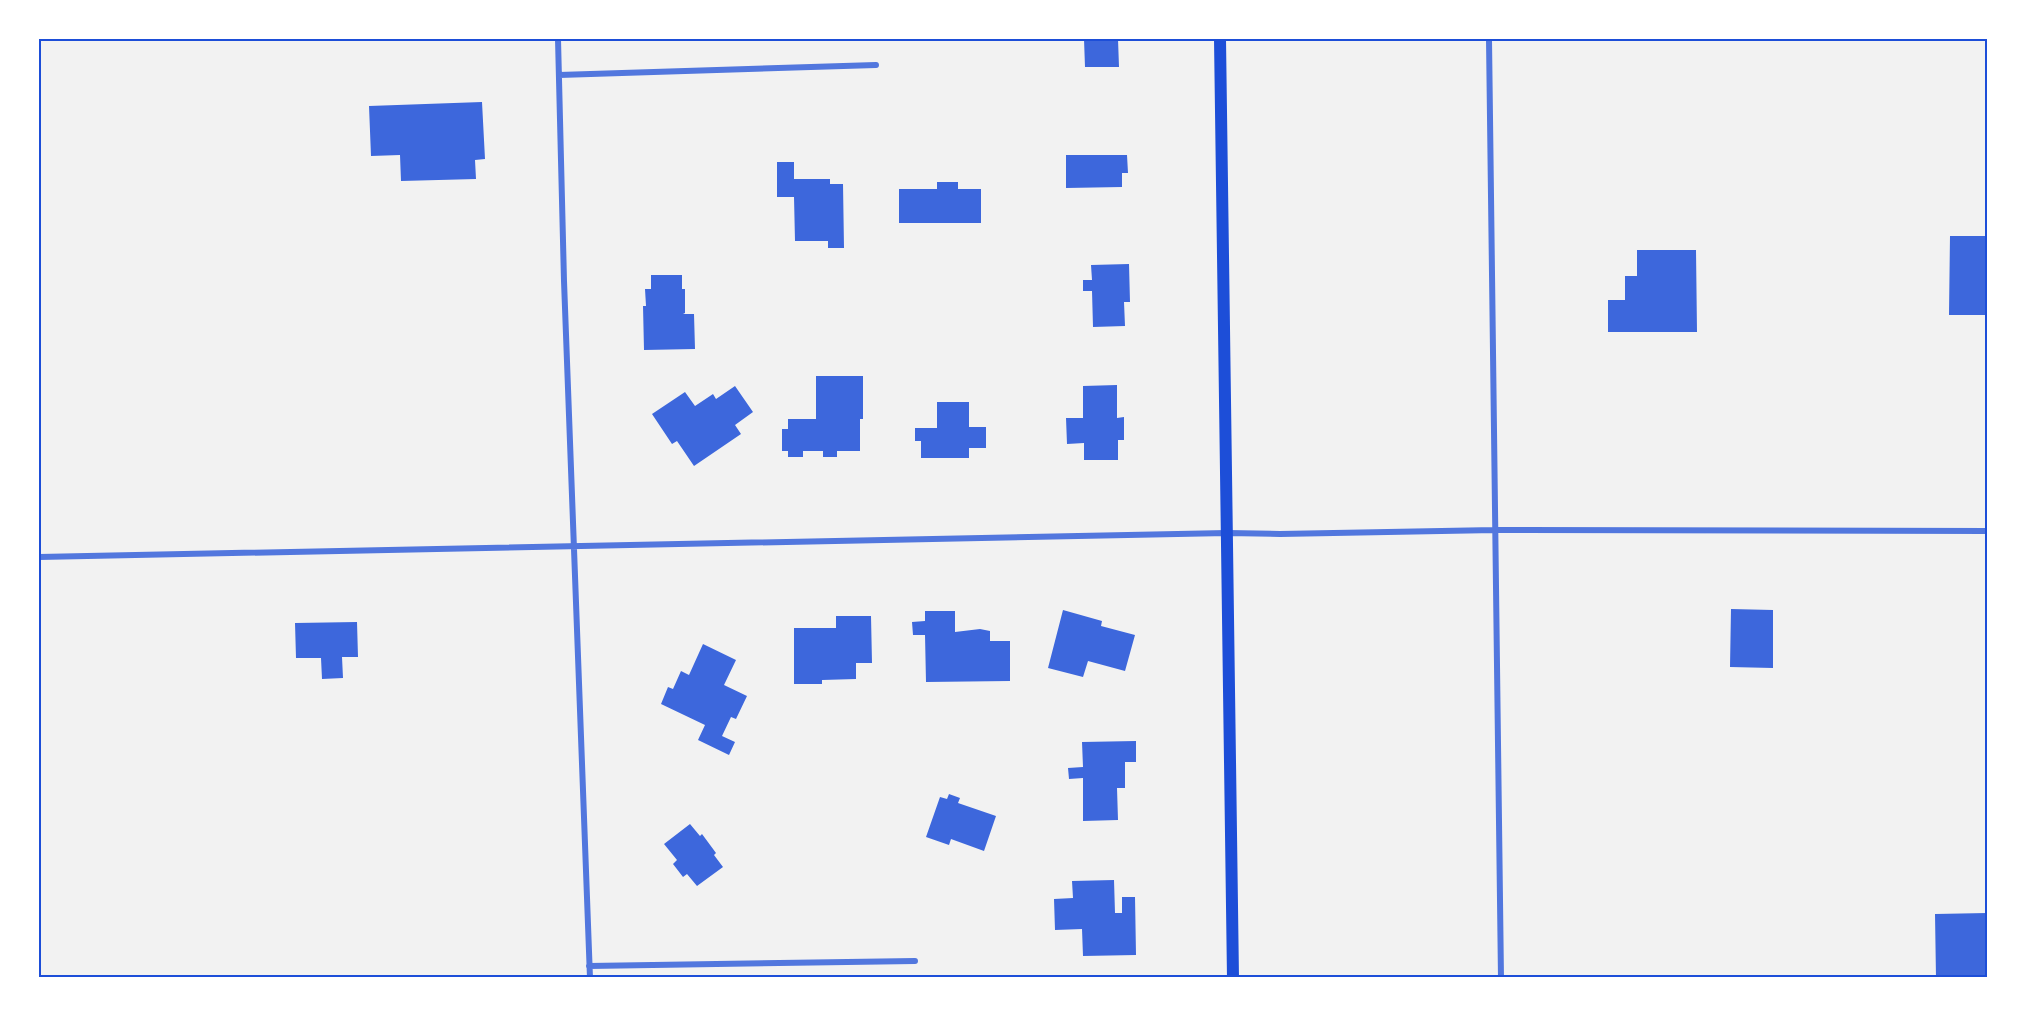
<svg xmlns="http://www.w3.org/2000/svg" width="2026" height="1017" viewBox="0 0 2026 1017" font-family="Mulish,sans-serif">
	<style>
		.building { fill: #3d67dc }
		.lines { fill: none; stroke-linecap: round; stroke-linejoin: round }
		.minor { stroke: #5277de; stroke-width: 6 }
		.secondary { stroke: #1d4ed8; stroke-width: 12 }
		.neatline { fill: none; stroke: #1d4ed8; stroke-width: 2 }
	</style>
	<rect width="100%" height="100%" fill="#f2f2f2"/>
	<path class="building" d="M1084 39H1118L1119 67H1085Z
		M482 102 485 159 475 160 476 179 401 181 400 155 371 156 369 106Z
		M1066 155H1127L1128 173H1122V187L1066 188Z
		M777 162H794V179H830V184H843L844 248H828V241H795L794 197H777Z
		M937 182H958V189H981V223H899V189H937Z
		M1950 236H1987V315H1949Z
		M1637 250H1696L1697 332H1608V300H1625V276H1637Z
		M1129 264 1130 302H1124L1125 326 1093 327 1092 291H1083V280H1092L1091 265Z
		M651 275H682V289H685V313L683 314H694L695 349 644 350 643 306H646L645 289H651Z
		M816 376H863V419H860V451H837V457H823V451H803V457H788V451H782V429H788V419H816Z
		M1117 385V418L1124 417V440H1118V460H1084V443L1067 444 1066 418H1083V386Z
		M735 386 753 412 735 425 741 434 694 466 677 441 672 444 652 414 685 392 695 406 713 394 716 399Z
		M937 402H969V427H986V448H969V458H921V441H915V428H937Z
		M1731 609 1773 610V668L1730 667Z
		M1063 610 1102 621 1101 626 1135 635 1125 671 1088 661 1083 677 1048 668Z
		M925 611H955V632L980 629 990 631V641H1010V681L926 682 925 635H913L912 622 925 621Z
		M836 616H871L872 663H856V679L822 680V684H794V628H836Z
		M357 622 358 657H342L343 678 322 679 321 658H296L295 623Z
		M703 644 736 660 724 685 747 696 736 719 731 717 722 736 735 742 729 755 698 740 705 725 661 704 668 687 673 689 681 671 689 675Z
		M1136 741V762H1125V788H1117L1118 820 1083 821V778L1069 779 1068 768 1083 767 1082 742Z
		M949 794 960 798 958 803 996 816 984 851 951 839 949 845 926 837 940 797 947 799Z
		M690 824 700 836 702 834 716 853 714 855 723 867 697 886 687 874 683 877 673 864 677 860 664 844Z
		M1114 880 1115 913H1122V897H1135L1136 955 1083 956 1082 929 1055 930 1054 899 1073 898 1072 881Z
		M1987 913V978H1936L1935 914Z"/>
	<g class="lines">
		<path class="minor" d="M558 39 564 281 590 978
			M1489 39 1501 978
			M559 75 876 65
			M39 557 1227 533 1280 534 1495 530 1987 531
			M589 966 915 961"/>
		<path class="secondary" d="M1220 39 1233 978"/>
	</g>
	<rect width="2026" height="1017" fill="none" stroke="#ffffff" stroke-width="81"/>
	<rect x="40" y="40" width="1946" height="936" class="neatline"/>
</svg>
